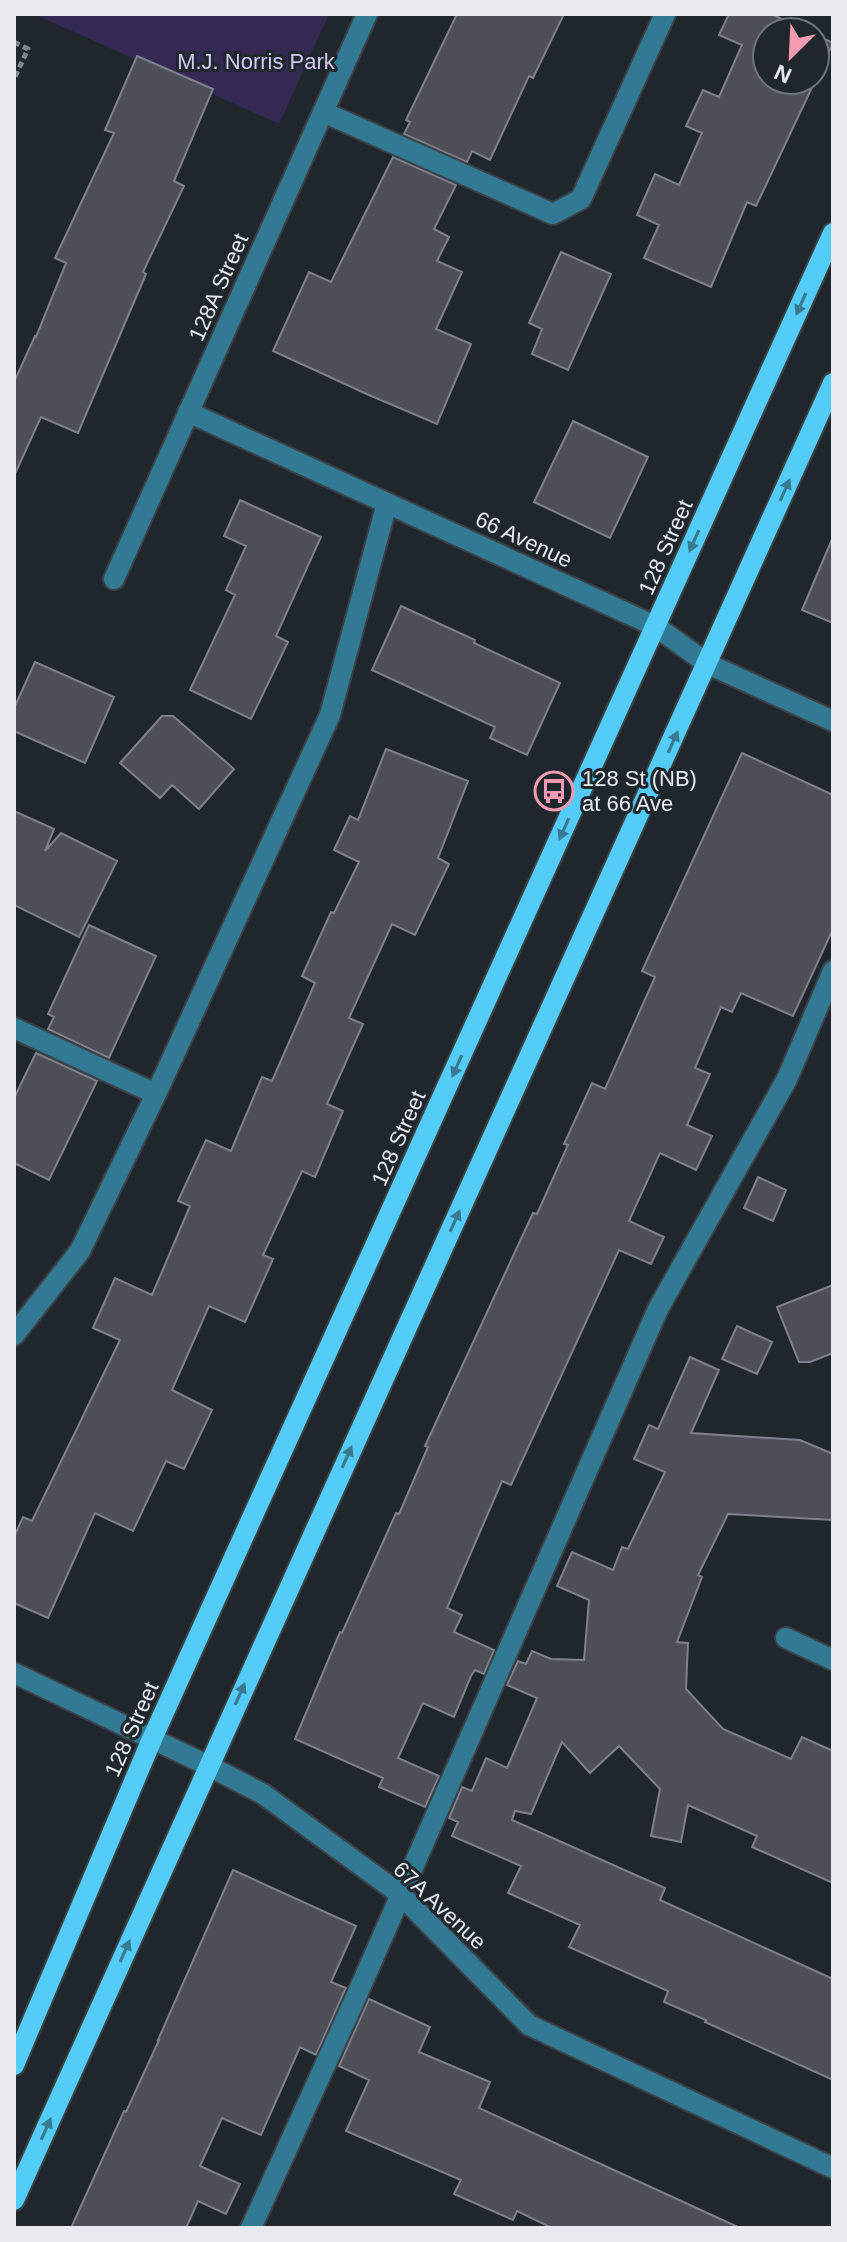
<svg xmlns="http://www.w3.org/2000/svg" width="847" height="2242" viewBox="0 0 847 2242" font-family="Helvetica,sans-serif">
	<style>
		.green { fill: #342952 }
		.building { fill: #4c4f58; stroke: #7e818b; stroke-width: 2 }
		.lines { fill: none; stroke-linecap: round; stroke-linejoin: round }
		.minor-casing { stroke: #3b4247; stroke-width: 24 }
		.major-casing { stroke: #3b4247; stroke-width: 24 }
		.path { stroke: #80858b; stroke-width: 5; stroke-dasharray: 6 4; stroke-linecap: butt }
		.minor { stroke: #327a94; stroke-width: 20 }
		.major { stroke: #53cdf8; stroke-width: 20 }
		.oneway { fill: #397a92 }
		.labels { text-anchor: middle; stroke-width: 6; stroke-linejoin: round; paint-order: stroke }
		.park-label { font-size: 22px; fill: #d2c9f5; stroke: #1f262c }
		.street-label { font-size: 22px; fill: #e7ebf0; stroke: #1f262c }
		.poi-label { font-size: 22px; fill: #e7ebf0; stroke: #1f262c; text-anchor: start }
	</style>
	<rect width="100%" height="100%" fill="#1f262c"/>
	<path class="green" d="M34 14H329L279 124Z"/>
	<path class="building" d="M457 14H564L533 78 529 76 490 160 472 151 467 162 404 134 410 122 406 120Z
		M729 14H771L811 32H767V80H815V34L833 43 756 206 747 202 711 287 644 258 659 225 637 215 655 174 679 185 702 133 686 126 703 90 719 97 742 45 719 35Z
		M137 56 213 89 174 181 184 186 143 272 146 274 78 433 41 417 14 476V382L35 336 36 337 66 263 55 258 114 133 105 130Z
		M393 157 456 185 434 229 449 237 437 261 462 272 436 329 471 344 437 424 369 395 273 351 309 272 331 282Z
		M561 252 611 274 568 370 532 354 542 329 529 323Z
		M573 421 648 457 610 538 534 502Z
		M240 500 321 537 276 636 288 642 251 719 190 690 235 595 226 590 246 546 224 536Z
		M833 537V623L802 610Z
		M401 606 475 640 474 643 560 683 527 755 490 738 495 727 372 670Z
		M35 662 114 697 85 763 14 731V708Z
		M162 716H173L234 769 199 809 172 785 160 798 120 763Z
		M386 749 468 781 438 858 449 864 415 935 392 924 349 1018 363 1024 327 1104 343 1111 315 1177 302 1171 263 1255 273 1259 245 1322 209 1306 172 1390 212 1410 184 1469 166 1461 133 1531 95 1513 48 1618 14 1603V1537L23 1517 32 1521 120 1340 93 1328 115 1278 152 1295 190 1206 178 1201 206 1140 231 1151 262 1077 272 1081 315 983 302 976 331 912 334 913 359 862 334 850 350 816 358 820Z
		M742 753 833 795V929L793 1016 741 993 732 1012 721 1007 695 1068 710 1074 687 1125 712 1136 696 1170 660 1153 629 1221 664 1237 651 1264 619 1250 511 1485 502 1481 447 1608 462 1615 454 1632 494 1650 484 1674 475 1670 471 1676 454 1717 423 1703 398 1758 439 1776 425 1807 379 1787 383 1778 295 1739 340 1632 342 1633 396 1513 399 1514 428 1447 425 1446 533 1213 537 1214 568 1145 564 1144 592 1083 605 1089 655 977 642 971Z
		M14 811 54 829 45 851 61 833 117 861 79 937 14 905Z
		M89 925 156 956 109 1058 48 1029 54 1017 48 1014Z
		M36 1053 97 1081 49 1180 14 1163V1098Z
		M758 1177 786 1190 773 1221 744 1208Z
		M833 1285V1353L810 1362H799L777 1307Z
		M737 1326 772 1342 757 1374 722 1359Z
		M690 1357 719 1370 691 1433 800 1440 833 1454V1520L728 1514 698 1575 702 1577 677 1642 688 1643 686 1689 723 1729 791 1759 802 1737 833 1751V1883L752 1847 757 1836 688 1805 681 1842 651 1836 660 1789 619 1746 590 1773 562 1742 531 1814 515 1811 512 1820 665 1888 660 1900 833 1979V2080L705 2022 706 2020 664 2002 668 1991 569 1947 580 1925 508 1893 521 1866 452 1836 458 1822 449 1818 462 1787 472 1791 486 1758 507 1768 537 1698 507 1685 518 1661 526 1664 532 1651 551 1659 584 1660 589 1600 557 1586 572 1552 613 1570 622 1547 628 1549 665 1472 634 1459 649 1425 658 1429Z
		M233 1870 356 1926 331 1982 346 1988 344 1992 316 2055 300 2047 261 2135 222 2118 200 2166 240 2184 226 2214 198 2201 186 2228H71L124 2111 126 2112 159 2040H158Z
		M369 1999 430 2027 419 2052 490 2082 479 2108 740 2228H552L517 2211 513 2220 454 2194 461 2180 346 2131 369 2080 339 2066Z"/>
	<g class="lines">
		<defs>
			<path id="minor" d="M323 112 553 214 581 199 665 14
				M188 412 655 626 708 664 833 721
				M114 579 367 14
				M14 1028 156 1094
				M14 1335 80 1251 156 1094 330 715 387 503
				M786 1638 833 1660
				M14 1673 207 1765 263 1794 400 1894 529 2025 833 2168
				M251 2228 356 1997 658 1309 787 1079 833 971"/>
			<path id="major" d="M14 2065 152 1739 833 233
				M14 2200C284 1593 564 990 833 383"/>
		</defs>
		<use href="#minor" class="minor-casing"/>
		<use href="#major" class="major-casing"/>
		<path class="path" d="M14 42 28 49 14 79"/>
		<use href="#minor" class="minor"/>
		<use href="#major" class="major"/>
	</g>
	<defs><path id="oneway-solid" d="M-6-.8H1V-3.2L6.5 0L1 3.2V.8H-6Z" transform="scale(2)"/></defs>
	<g class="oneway">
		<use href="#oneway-solid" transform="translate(801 304) rotate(114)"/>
		<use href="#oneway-solid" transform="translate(785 490) rotate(-66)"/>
		<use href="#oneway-solid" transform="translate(694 541) rotate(114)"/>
		<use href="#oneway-solid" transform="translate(673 742) rotate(-66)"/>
		<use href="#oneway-solid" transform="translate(564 829) rotate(114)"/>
		<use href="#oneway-solid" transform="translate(457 1066) rotate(114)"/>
		<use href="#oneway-solid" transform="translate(455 1221) rotate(-66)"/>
		<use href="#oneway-solid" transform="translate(347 1457) rotate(-66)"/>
		<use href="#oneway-solid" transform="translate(240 1694) rotate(-66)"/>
		<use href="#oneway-solid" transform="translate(125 1951) rotate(-66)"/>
		<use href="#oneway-solid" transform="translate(46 2129) rotate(-66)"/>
	</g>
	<defs>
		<symbol id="bus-ring" viewBox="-11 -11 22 22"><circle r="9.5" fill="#1f262c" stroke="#f29aaf" stroke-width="1.5"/><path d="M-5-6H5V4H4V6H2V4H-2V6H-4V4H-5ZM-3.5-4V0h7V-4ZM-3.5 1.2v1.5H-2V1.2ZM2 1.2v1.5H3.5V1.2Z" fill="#f29aaf"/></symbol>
	</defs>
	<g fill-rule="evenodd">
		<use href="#bus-ring" x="532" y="769" width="44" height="44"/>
	</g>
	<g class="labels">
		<g class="park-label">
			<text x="256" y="69">M.J. Norris Park</text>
		</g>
		<g class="street-label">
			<text transform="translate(218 287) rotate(-66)" y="8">128A Street</text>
			<text transform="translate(524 539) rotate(25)" y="8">66 Avenue</text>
			<text transform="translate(665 547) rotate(-66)" y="8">128 Street</text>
			<text transform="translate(398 1138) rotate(-66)" y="8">128 Street</text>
			<text transform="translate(131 1729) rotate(-66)" y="8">128 Street</text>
			<text transform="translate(440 1905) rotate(43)" y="8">67A Avenue</text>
		</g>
		<g class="poi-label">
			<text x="582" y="786">128 St (NB)<tspan x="582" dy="25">at 66 Ave</tspan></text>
		</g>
	</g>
	<rect width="847" height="2242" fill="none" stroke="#e7ebf0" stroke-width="32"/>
	<g transform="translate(791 56) rotate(204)"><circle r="38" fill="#1f262c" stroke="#6f757a" stroke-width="2"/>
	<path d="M0-6L14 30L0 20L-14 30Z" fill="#f29aaf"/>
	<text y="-12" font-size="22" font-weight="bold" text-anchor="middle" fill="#e7ebf0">N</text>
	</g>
</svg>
